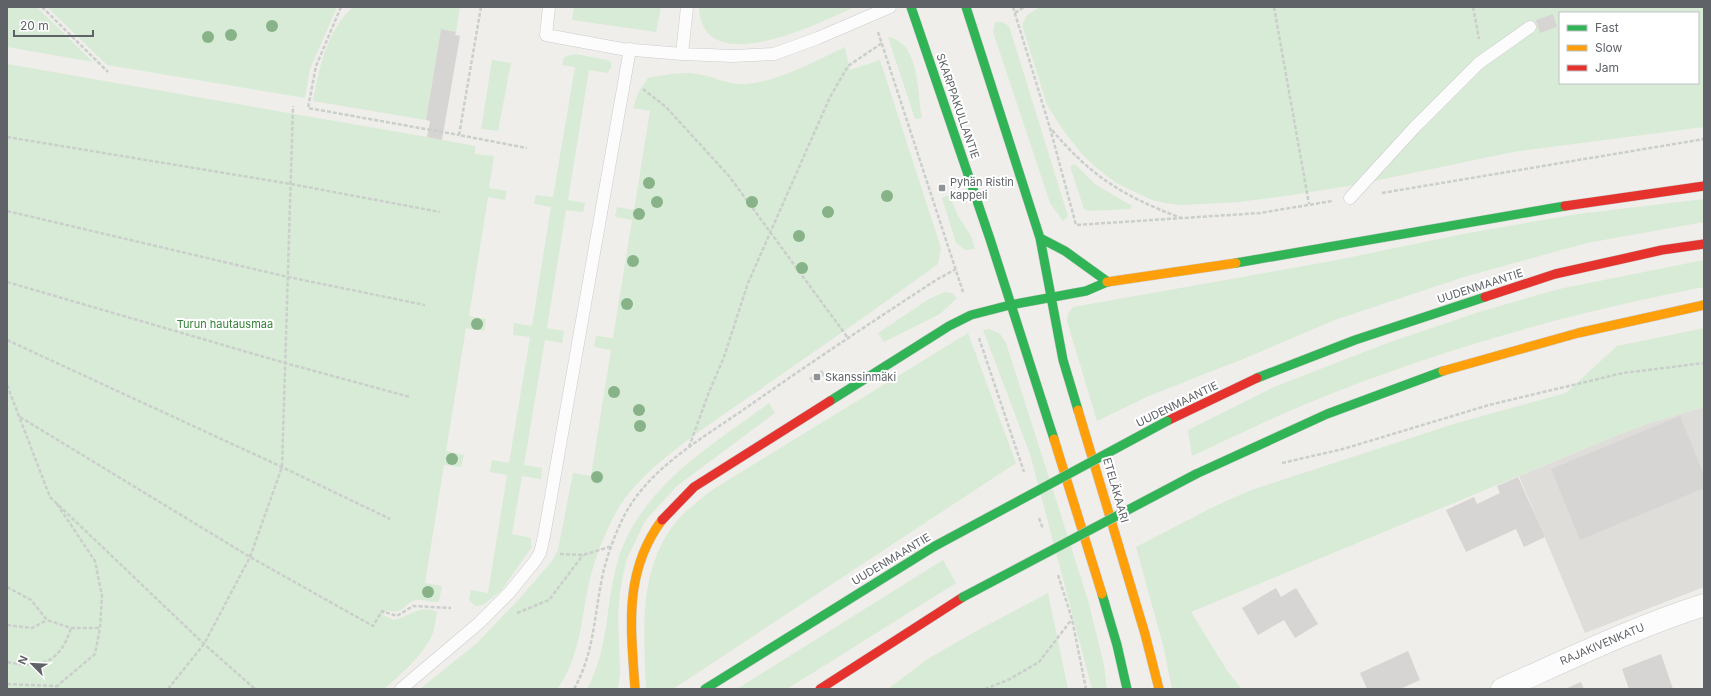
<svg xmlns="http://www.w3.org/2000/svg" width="1711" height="696" viewBox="0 0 1711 696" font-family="Inter,sans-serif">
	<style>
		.industrial { fill: #dfddda }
		.green { fill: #d8ebd6; fill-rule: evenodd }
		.building { fill: #d6d5d3 }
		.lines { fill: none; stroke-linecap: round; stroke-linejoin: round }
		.lane-casing { stroke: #cbcccc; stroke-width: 13 }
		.street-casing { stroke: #cbcccc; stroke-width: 23 }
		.fast-casing { stroke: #cacacb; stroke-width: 10 }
		.slow-casing { stroke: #cacacb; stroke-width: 10 }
		.jam-casing { stroke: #cacacb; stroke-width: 10 }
		.path { stroke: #cacfcc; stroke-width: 2.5; stroke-dasharray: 4 2; stroke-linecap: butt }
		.lane { stroke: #fdfcfc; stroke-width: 12 }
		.street { stroke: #fdfcfc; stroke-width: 22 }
		.fast { stroke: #30b455; stroke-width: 9 }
		.slow { stroke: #ff9f0a; stroke-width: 9 }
		.jam { stroke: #e5322d; stroke-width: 9 }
		.fast-bridge-casing { stroke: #cacacb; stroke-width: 10; stroke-linecap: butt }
		.fast-bridge { stroke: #30b455; stroke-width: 9 }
		.tree { fill: #88b388 }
		.poi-dot { fill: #919496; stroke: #fff; stroke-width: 1.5 }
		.labels { text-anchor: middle; stroke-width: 4; stroke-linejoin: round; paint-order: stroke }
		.street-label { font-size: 11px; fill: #5f6368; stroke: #fff }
		.poi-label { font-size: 11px; fill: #5f6368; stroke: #fff; text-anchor: start }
		.park-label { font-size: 11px; fill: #348238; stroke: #fff }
	</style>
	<rect width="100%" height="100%" fill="#efeeea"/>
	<path class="industrial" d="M1704 407V587L1585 633 1519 476 1608 439 1649 423Z"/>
	<path class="green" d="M7 7H37L93 62 7 47Z
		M47 7H337L310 69 305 98 107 65Z
		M353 7H460L456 32 441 29 426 120 313 101C319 68 327 30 353 7Z
		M574 7H661L656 32 572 20Z
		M699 7H854C820 23 702 82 699 7Z
		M1040 7H1704V127L1513 152 1355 185 1285 196 1239 202 1181 205 1165 203 1152 200 1116 183 1092 164 1081 153 1063 130 1047 105 1022 25 1027 15ZM1560 13H1698V83H1560Z
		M995 22H1002L1009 26 1068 216 1063 221 1050 203 993 32Z
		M888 37C920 42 917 92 922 118L915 119Z
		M845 47 850 70 880 60 941 248 938 264C878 308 816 350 755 393 713 422 646 464 619 507 606 530 595 557 589 583 581 619 580 659 557 689H420L477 643 521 597 552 561 558 550 573 473 591 476 611 350 594 347 596 336 613 338 632 220 615 217 617 207 634 210 650 111 633 108 639 91 648 78C664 75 681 71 697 74 713 76 727 85 745 84 778 82 815 61 845 47Z
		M575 54 607 60 611 62V68L607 73 589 70 568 200 585 203 583 212 566 210 547 328 564 331 562 343 545 340 524 465 542 468 541 479 522 476 512 534 531 538V548L501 591 483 605 475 606 469 600 471 590 488 593 507 475 490 472 492 460 509 463 530 337 513 335 514 323 532 326 551 207 534 204 536 195 553 197 575 67 562 65 564 57Z
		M492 60 511 63 498 131 481 129Z
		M7 64 427 137 475 146V154L494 156 489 188 507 191 505 200 488 197 469 316 486 319 484 331 466 328 446 451 464 455 461 467 444 465 425 583 442 586 439 601C432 604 424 599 416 600 403 603 404 616 387 610L383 615 394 620C411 616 419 604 437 612 436 618 435 624 434 630 426 654 402 673 384 689H7Z
		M1075 164 1095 184 1132 206 1130 209 1088 211 1084 209 1070 166Z
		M949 195 958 216 971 236 975 249 965 250 956 243 942 198Z
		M1704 199V222L1587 243 1467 276 1335 320 1243 359 1151 395 1097 421 1067 321 1068 314 1073 307 1332 261 1468 233 1578 214Z
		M1704 260V287C1580 311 1459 344 1341 390 1290 409 1241 433 1192 456L1188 430 1274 387 1390 342 1479 312 1559 289Z
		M945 292 952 293 957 298 940 314 884 342 878 333 929 299Z
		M1704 328V407L1649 423 1608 439 1191 612 1228 672 1242 689H1172L1164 649 1136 547 1213 507 1251 490 1457 423 1566 393 1617 346Z
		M990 329 1000 334 1006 343 1088 600 1104 665 1107 689H1092L1030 454 983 330Z
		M968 333 1016 463 673 689H646C644 634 638 574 672 527 683 512 698 501 712 490Z
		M769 403 775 413 677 486 645 521 626 561 620 591 618 615 620 673 618 689H587C610 648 605 600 619 557 643 485 711 446 769 403Z
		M943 560 956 583 787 689H737Z
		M1048 593 1068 689H888L929 658 980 629Z"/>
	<path class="building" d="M1553 14 1557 27 1540 33 1536 20Z
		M441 29 456 32 455 35 460 36 442 140 427 137 430 121 426 120Z
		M822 370 825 375 812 383 809 378Z
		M1680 416 1704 475V488L1580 540 1551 469Z
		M1518 477 1545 537 1524 547 1516 529 1466 552 1446 510 1474 497 1477 504 1500 493 1497 486Z
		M1276 588 1281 597 1296 588 1318 624 1295 638 1284 620 1258 635 1242 608Z
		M1408 651 1420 680 1400 689H1367L1360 673Z
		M1661 654 1673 689H1629L1622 669Z
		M1581 682 1584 689H1565Z"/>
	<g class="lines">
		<defs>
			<path id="lane" d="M549 7 546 35 622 49 682 54 733 56 774 54 818 38 890 7
				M682 54 687 7
				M1350 198 1414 128 1479 63 1530 27
				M401 689 479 623 509 593 535 561 540 553 544 536 630 49"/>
			<path id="street" d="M1502 689C1569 659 1635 627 1704 605"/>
			<path id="fast" d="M911 7 990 239 1054 439
				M966 7 1040 238 1063 360 1078 410
				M1040 238 1065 251 1108 282
				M1236 263 1565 206
				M1257 378 1355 340 1485 297
				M830 401 949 326 971 315 1010 305 1086 291 1107 282
				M1196 474 1327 414 1443 371
				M1102 594 1117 645 1127 689
				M705 689 935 546"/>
			<path id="slow" d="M1107 282 1236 263
				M1443 371 1578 333 1704 305
				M1078 410 1145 634 1159 689
				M1054 439 1102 594
				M635 689C631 628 623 572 662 520"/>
			<path id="jam" d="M1565 206 1704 186
				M1485 297 1555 274 1662 250 1704 244
				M1167 421 1257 378
				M662 520 694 487 830 401
				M820 689 963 597"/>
		</defs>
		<use href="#lane" class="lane-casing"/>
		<use href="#street" class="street-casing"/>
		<use href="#fast" class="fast-casing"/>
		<use href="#slow" class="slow-casing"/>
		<use href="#jam" class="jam-casing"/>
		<path class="path" d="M42 7 108 72
			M341 7 316 66 308 108 459 135
			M481 7 459 135 527 148
			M1013 7 1050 128 1076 225 1260 213 1332 201
			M1274 7 1309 204
			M1473 7 1479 39
			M1015 13 1024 7
			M878 32 963 292
			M643 89 666 107 729 176 848 338
			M1052 130C1092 177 1123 196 1181 218
			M7 137 291 184 440 212
			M1382 193 1704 139
			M7 211 288 277 425 305
			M7 282 285 363 410 397
			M979 338 1024 472
			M7 340 282 467 390 519
			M7 385 50 497 204 644 255 689
			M20 417 250 557 373 626 382 611 397 616 413 606 451 608
			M689 447 709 392 724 357 748 283 830 97 848 66 882 43
			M1282 463 1343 449 1489 405 1623 373 1704 363
			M57 504 95 561 102 596 100 628 95 654 57 686 60 689
			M1039 518 1043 529
			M560 554 583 555 612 546
			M1058 575 1072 619 1086 689
			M7 587 31 600 47 620 71 628H100
			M517 613 549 600 583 555
			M7 625 32 628 47 620
			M7 662C41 669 60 663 71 628
			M7 684 57 686
			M168 689 204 644 250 557 282 467 293 106
			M574 689C594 653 594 618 602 578 606 558 614 537 623 518 649 466 707 436 753 403 813 361 875 320 936 280L956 269
			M985 689 1008 680 1039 662 1072 619"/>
		<use href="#lane" class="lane"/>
		<use href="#street" class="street"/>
		<use href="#fast" class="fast"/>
		<use href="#slow" class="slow"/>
		<use href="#jam" class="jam"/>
		<defs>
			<path id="fast-bridge" d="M935 546 1167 421
				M963 597 1196 474"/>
		</defs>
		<use href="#fast-bridge" class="fast-bridge-casing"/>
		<use href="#fast-bridge" class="fast-bridge"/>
	</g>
	<g class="tree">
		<circle cx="272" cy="26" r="6"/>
		<circle cx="231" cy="35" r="6"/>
		<circle cx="208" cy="37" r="6"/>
		<circle cx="649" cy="183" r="6"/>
		<circle cx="887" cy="196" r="6"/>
		<circle cx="657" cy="202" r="6"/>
		<circle cx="752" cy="202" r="6"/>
		<circle cx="828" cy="212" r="6"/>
		<circle cx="639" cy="214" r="6"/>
		<circle cx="799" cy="236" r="6"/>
		<circle cx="633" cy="261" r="6"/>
		<circle cx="802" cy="268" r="6"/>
		<circle cx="627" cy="304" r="6"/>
		<circle cx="477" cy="324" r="6"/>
		<circle cx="614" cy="392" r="6"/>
		<circle cx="639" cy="410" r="6"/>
		<circle cx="640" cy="426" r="6"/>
		<circle cx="452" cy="459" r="6"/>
		<circle cx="597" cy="477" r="6"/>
		<circle cx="428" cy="592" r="6"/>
	</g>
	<g class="poi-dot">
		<rect x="938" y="184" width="8" height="8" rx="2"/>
		<rect x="813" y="373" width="8" height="8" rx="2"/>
	</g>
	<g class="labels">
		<g class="street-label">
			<text transform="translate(958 106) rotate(71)" y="4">SKARPPAKULLANTIE</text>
			<text transform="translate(1480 286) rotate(-18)" y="4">UUDENMAANTIE</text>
			<text transform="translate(1177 404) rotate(-26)" y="4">UUDENMAANTIE</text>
			<text transform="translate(1116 490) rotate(74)" y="4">ETELÄKAARI</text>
			<text transform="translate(891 559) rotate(-31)" y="4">UUDENMAANTIE</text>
			<text transform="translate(1602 644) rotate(-23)" y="4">RAJAKIVENKATU</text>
		</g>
		<g class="poi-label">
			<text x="950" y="186">Pyhän Ristin<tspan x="950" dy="13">kappeli</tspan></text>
			<text x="825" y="381">Skanssinmäki</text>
		</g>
		<g class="park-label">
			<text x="225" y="328">Turun hautausmaa</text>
		</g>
	</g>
	<rect width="1711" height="696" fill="none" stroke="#5f6368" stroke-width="16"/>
	<rect x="1559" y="12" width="140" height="72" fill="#ffffff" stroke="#bfc1c3"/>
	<rect x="1567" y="25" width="20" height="6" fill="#30b455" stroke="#bfc1c3"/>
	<text x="1595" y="32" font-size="12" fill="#5f6368">Fast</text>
	<rect x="1567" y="45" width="20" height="6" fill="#ff9f0a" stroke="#bfc1c3"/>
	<text x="1595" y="52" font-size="12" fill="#5f6368">Slow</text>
	<rect x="1567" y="65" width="20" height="6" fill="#e5322d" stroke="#bfc1c3"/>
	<text x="1595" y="72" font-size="12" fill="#5f6368">Jam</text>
	<g transform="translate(32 664) rotate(294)" stroke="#ffffff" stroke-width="3" paint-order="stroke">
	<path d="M0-3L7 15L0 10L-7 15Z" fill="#5f6368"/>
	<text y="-6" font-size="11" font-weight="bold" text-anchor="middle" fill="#5f6368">N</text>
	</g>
	<path d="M14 30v6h79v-6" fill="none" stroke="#5f6368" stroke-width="2"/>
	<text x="20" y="30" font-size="12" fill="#5f6368" stroke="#ffffff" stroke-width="3" paint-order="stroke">20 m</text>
</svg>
